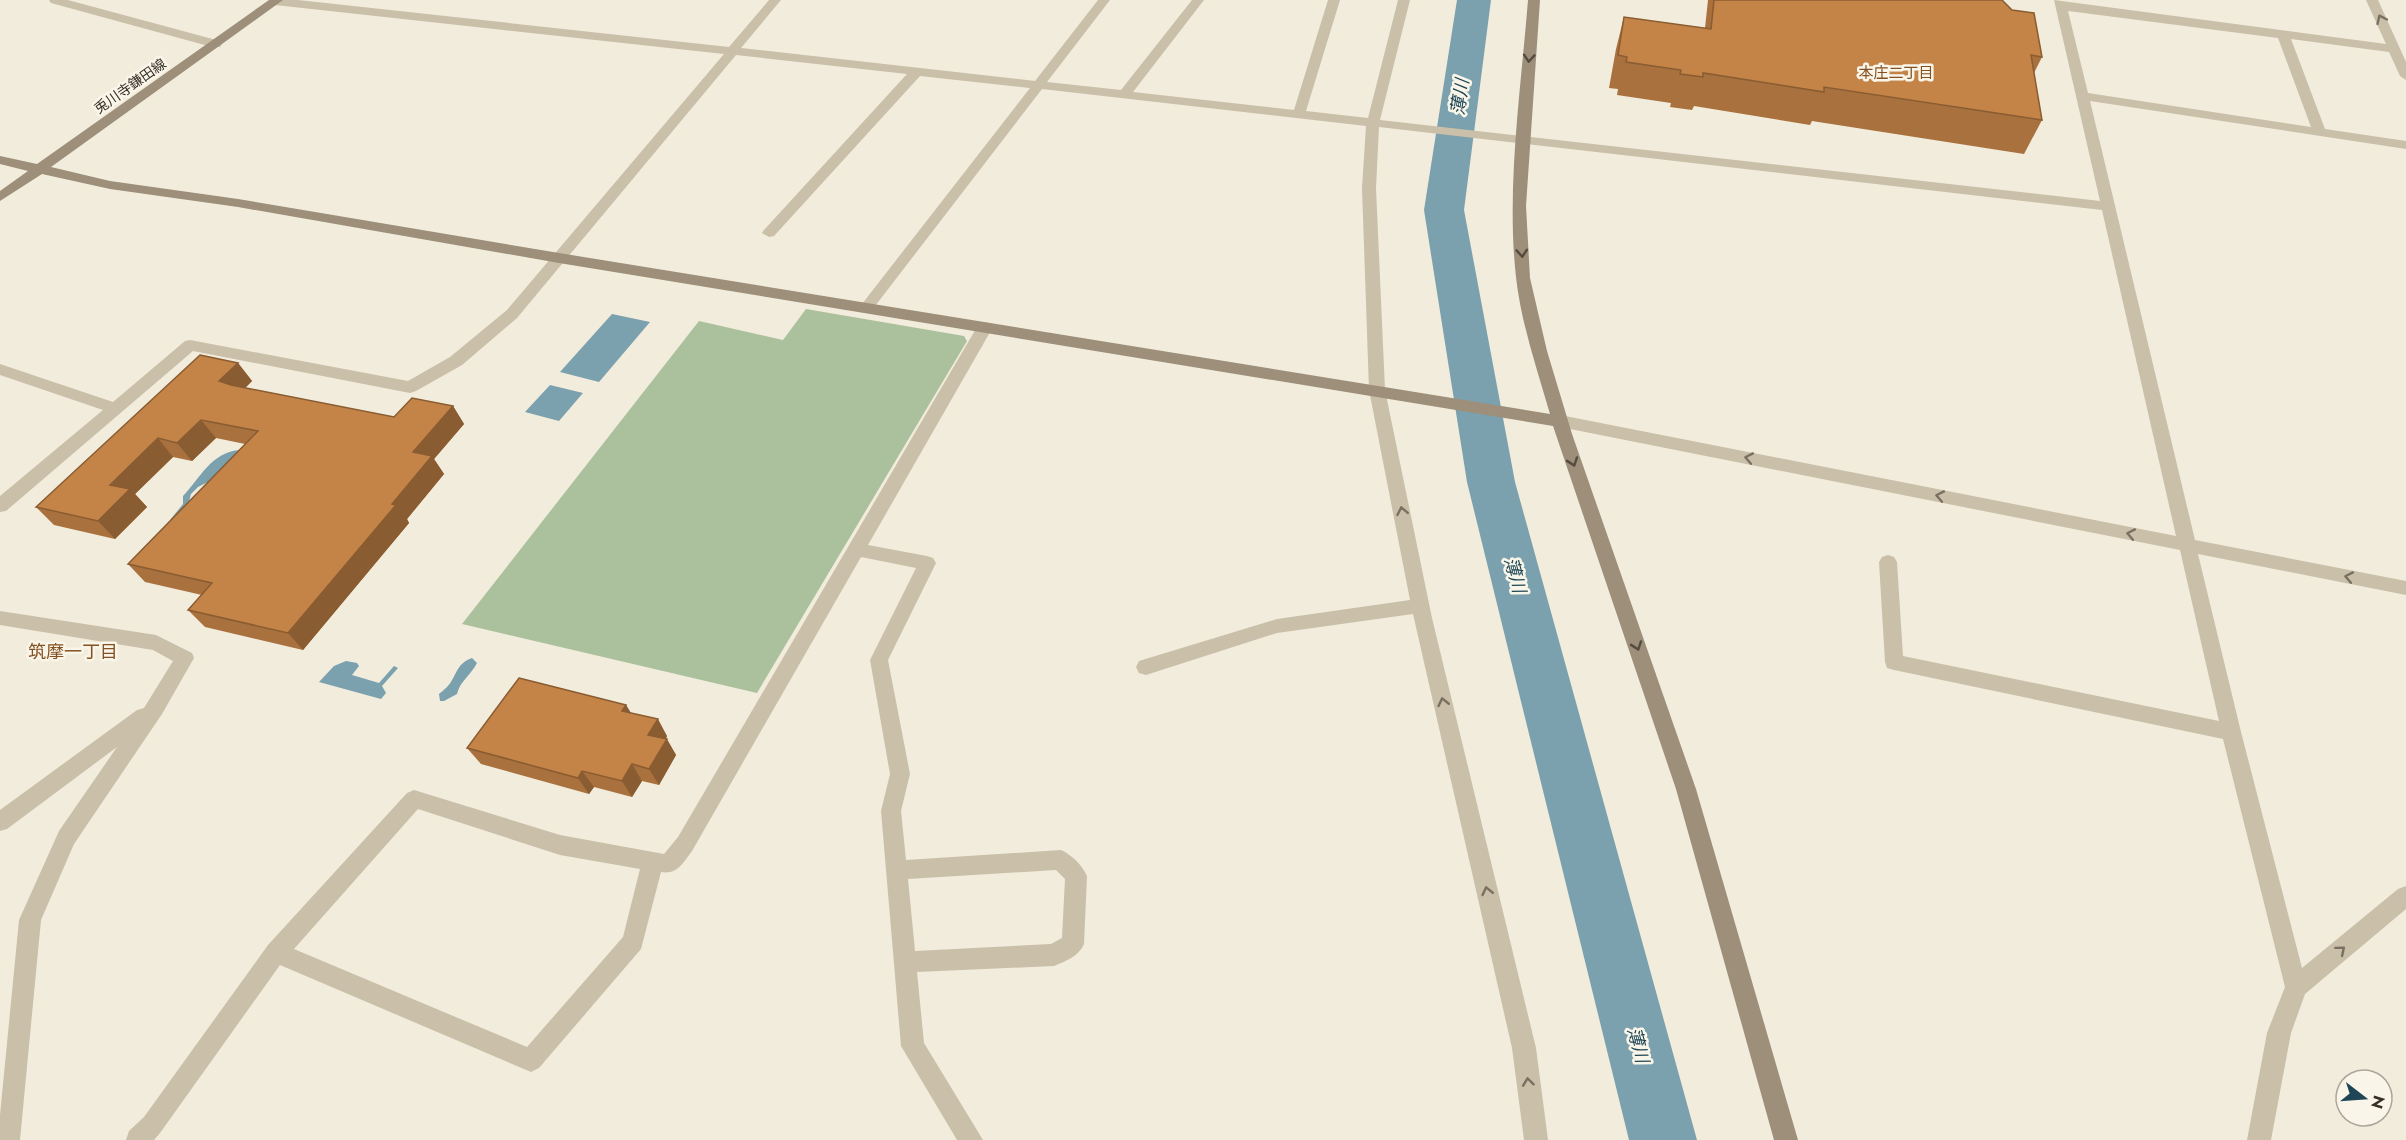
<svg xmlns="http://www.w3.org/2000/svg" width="2406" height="1140" viewBox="0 0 2406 1140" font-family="Jost,'Noto Sans JP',sans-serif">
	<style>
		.green { fill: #abc09c }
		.water { fill: #7ba0ae }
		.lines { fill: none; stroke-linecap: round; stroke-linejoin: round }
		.river { fill: #7ba0ae; fill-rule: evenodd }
		.street { fill: #cabfa8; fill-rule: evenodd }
		.secondary { fill: #9d8f79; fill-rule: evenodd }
		.wall { fill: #a9713d }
		.shaded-wall { fill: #895c32 }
		.building { fill: #c48347; stroke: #895c32; stroke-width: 1.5 }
		.oneway { stroke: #797062 }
		.oneway2 { stroke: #554c40 }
		.labels { text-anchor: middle; stroke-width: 5; stroke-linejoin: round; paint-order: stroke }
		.far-street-label { font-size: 14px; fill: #363028; stroke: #f9f5e8 }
		.far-neighbourhood-label { font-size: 15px; fill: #845122; stroke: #f9f5e8 }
		.water-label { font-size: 18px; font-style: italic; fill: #1e4657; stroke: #f9f5e8 }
		.neighbourhood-label { font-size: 18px; fill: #845122; stroke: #f9f5e8 }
	</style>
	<rect width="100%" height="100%" fill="#f2ecdc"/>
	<path class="green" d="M806 309 964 336 967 341 757 693 462 624 699 321 783 340Z"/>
	<path class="water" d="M612 314 650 322 599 382 560 372Z
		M550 385 583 393 559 421 525 412Z
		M239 450 220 476 198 487 191 494 188 506 170 520 183 504V496C201 477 211 453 239 450Z
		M472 658 477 663C471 675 460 681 457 694L444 701H440L439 694C441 692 444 690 447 687 457 677 455 664 472 658Z
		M346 661 357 663 359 666 352 675 379 683 394 666 398 668 382 686 386 693 381 699 319 682 334 666Z"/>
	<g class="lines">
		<path class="river" d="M1457 0H1491L1464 210 1515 482 1697 1140H1629L1467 482 1424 210Z"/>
		<path class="street" d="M49 0H68L220 41 222 44 220 47H212L51 3Z
			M270 0H298L729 47 769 0H781L741 48 1035 81 1098 0H1110L1047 82 1121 90 1192 0H1204L1133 92 1294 110 1328 0H1340L1306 111 1368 118 1398 0H1410L1380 120 2100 201 2054 0 2386 44 2366 0H2378L2406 62V80L2400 76 2389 52 2291 39 2325 129 2406 141V149L2090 101 2195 540 2406 581V595L2198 554 2241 732 2302 968 2398 889 2406 886V909L2305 994 2291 1033 2271 1140H2247L2267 1033 2285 987 2223 739 1894 670 1887 668 1885 662 1879 562 1882 557 1888 555 1894 557 1897 562 1903 656 2219 721 2180 550 1560 427 1554 425 1552 421 1554 417 1560 415 2176 536 2102 210 1379 127 1376 188 1385 390 1432 618 1536 1048 1548 1140H1524L1512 1048 1413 614 1277 633 1146 675 1139 673 1136 667 1139 661 1277 619 1410 600 1369 390 1362 188 1366 126 1042 89 872 310 867 312 859 307 862 304 1030 88 920 76 774 236 769 237 762 233 764 230 907 74 736 55 517 318 462 365 416 391 410 393 193 351 6 511 0 512V496L103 410 0 375V364L113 402 185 341 190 340 408 381 450 357 507 310 724 54 275 5 271 4ZM2068 11 2278 38 2311 127 2088 93Z
			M985 322 993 327 868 545 927 556 933 558 936 563 888 660 910 774 901 811 906 860 1061 850C1072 855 1082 865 1087 876L1084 944C1079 956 1066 961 1054 966L917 972 924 1043 983 1140H957L901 1046 881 811 890 774 870 660 916 568 861 557 692 851C683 863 677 875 661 872L641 949 539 1068 531 1072 280 965 160 1133 154 1140H126L129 1131 144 1117 268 945 407 793 414 790 560 835 664 854 678 837 977 327ZM418 809 560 855 640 869 623 937 527 1047 294 949ZM1056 870 1065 879 1062 938 1051 944 915 951 908 879Z
			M0 611 156 635 192 653 194 658 162 714 74 844 41 920 20 1140H0V1115L19 920 59 831 117 747 7 829 0 831V810L137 710 144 708 173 661 153 650 0 625Z"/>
		<path class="secondary" d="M269 0H283L51 167 110 181 238 199 559 253 1550 414C1537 369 1521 323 1516 277 1506 188 1521 89 1528 0H1540L1526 206 1530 278 1547 351 1572 434 1696 789 1798 1140H1774L1676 789 1553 426 559 263 238 207 110 189 42 174 0 201V191L28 171 0 164V156L37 164Z"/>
	</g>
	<path class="wall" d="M1708 0H2002L2042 57 2034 73 2042 120 2024 154 1812 121 1810 125 1694 106 1692 110 1670 107 1671 103 1617 95 1618 89 1609 88 1616 49 1624 17 1705 28Z
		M238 363 252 381 245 388 394 417 453 406 464 424 434 459 444 474 407 519 409 523 303 650 205 627 188 610 202 595 145 582 128 564 245 444 216 438 192 461 173 457 135 494 147 507 115 539 54 525 36 507Z
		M626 705 631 713 667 736 666 739 676 755 659 785 642 781 632 797 594 787 589 794 481 764 467 748Z"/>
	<path class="shaded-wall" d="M238 363 252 381 233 400 219 381Z
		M453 406 464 424 434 459 444 474 407 519 409 523 303 650 288 633 392 504 413 452Z
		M201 420 216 438 192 461 177 443Z
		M158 438 173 457 135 494 147 507 115 539 98 521 110 485Z
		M626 705 636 722 622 711Z
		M658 719 667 736 658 751 648 735Z
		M667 739 676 755 659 785 649 769Z
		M632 764 642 781 632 797 622 781Z
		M582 771 594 787 589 794 578 778Z"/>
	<path class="building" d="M1714 0H2002L2012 10 2034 13 2042 57 2031 55 2042 120 1824 87V92L1703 73V77L1680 74 1681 70 1626 62 1627 57 1618 55 1624 17 1711 29Z
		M200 355 238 363 219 381 231 385 394 417 412 398 453 406 413 452 432 456 392 504 396 505 288 633 188 610 212 583 128 564 258 431 201 420 177 443 158 438 110 485 130 489 98 521 36 507Z
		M519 678 626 705 622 711 658 719 648 735 667 739 649 769 632 764 622 781 582 771 578 778 467 748Z"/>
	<defs><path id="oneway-chevron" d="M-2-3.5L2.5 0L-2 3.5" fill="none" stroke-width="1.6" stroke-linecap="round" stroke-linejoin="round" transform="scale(1.5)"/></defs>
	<g class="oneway">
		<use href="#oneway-chevron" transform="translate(2381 19) rotate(-115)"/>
		<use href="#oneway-chevron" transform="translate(1749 458) rotate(-169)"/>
		<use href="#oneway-chevron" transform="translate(1940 496) rotate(-169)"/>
		<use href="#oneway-chevron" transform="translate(1402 511) rotate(-101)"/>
		<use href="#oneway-chevron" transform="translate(2131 534) rotate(-169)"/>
		<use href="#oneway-chevron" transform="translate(2349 577) rotate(-169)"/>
		<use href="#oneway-chevron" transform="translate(1443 702) rotate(-103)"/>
		<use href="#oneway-chevron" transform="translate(1487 891) rotate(-103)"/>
		<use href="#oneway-chevron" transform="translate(2341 950) rotate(-40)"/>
		<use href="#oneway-chevron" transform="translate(1528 1082) rotate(-97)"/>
	</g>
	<g class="oneway2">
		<use href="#oneway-chevron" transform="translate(1529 58) rotate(94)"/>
		<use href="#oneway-chevron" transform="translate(1522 253) rotate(86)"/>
		<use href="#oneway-chevron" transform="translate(1573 462) rotate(71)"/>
		<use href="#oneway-chevron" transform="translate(1637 646) rotate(71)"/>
	</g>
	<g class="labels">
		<g class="far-street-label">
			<text transform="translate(130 86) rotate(-35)" y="5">兎川寺鎌田線</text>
		</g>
		<g class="far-neighbourhood-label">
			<text x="1896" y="78">本庄二丁目</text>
		</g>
		<g class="water-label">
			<text transform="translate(1460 97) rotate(-82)" y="6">薄川</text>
			<text transform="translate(1515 575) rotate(75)" y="6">薄川</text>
			<text transform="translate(1638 1045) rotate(75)" y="6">薄川</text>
		</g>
		<g class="neighbourhood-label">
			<text x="73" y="658">筑摩一丁目</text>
		</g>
	</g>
	<g transform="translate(2364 1098) rotate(107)"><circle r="28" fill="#f9f5e8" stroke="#aba69b" stroke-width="1.5"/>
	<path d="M0-4.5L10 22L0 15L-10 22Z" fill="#1e4657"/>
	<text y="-9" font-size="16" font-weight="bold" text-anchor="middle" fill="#363028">N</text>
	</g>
</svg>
